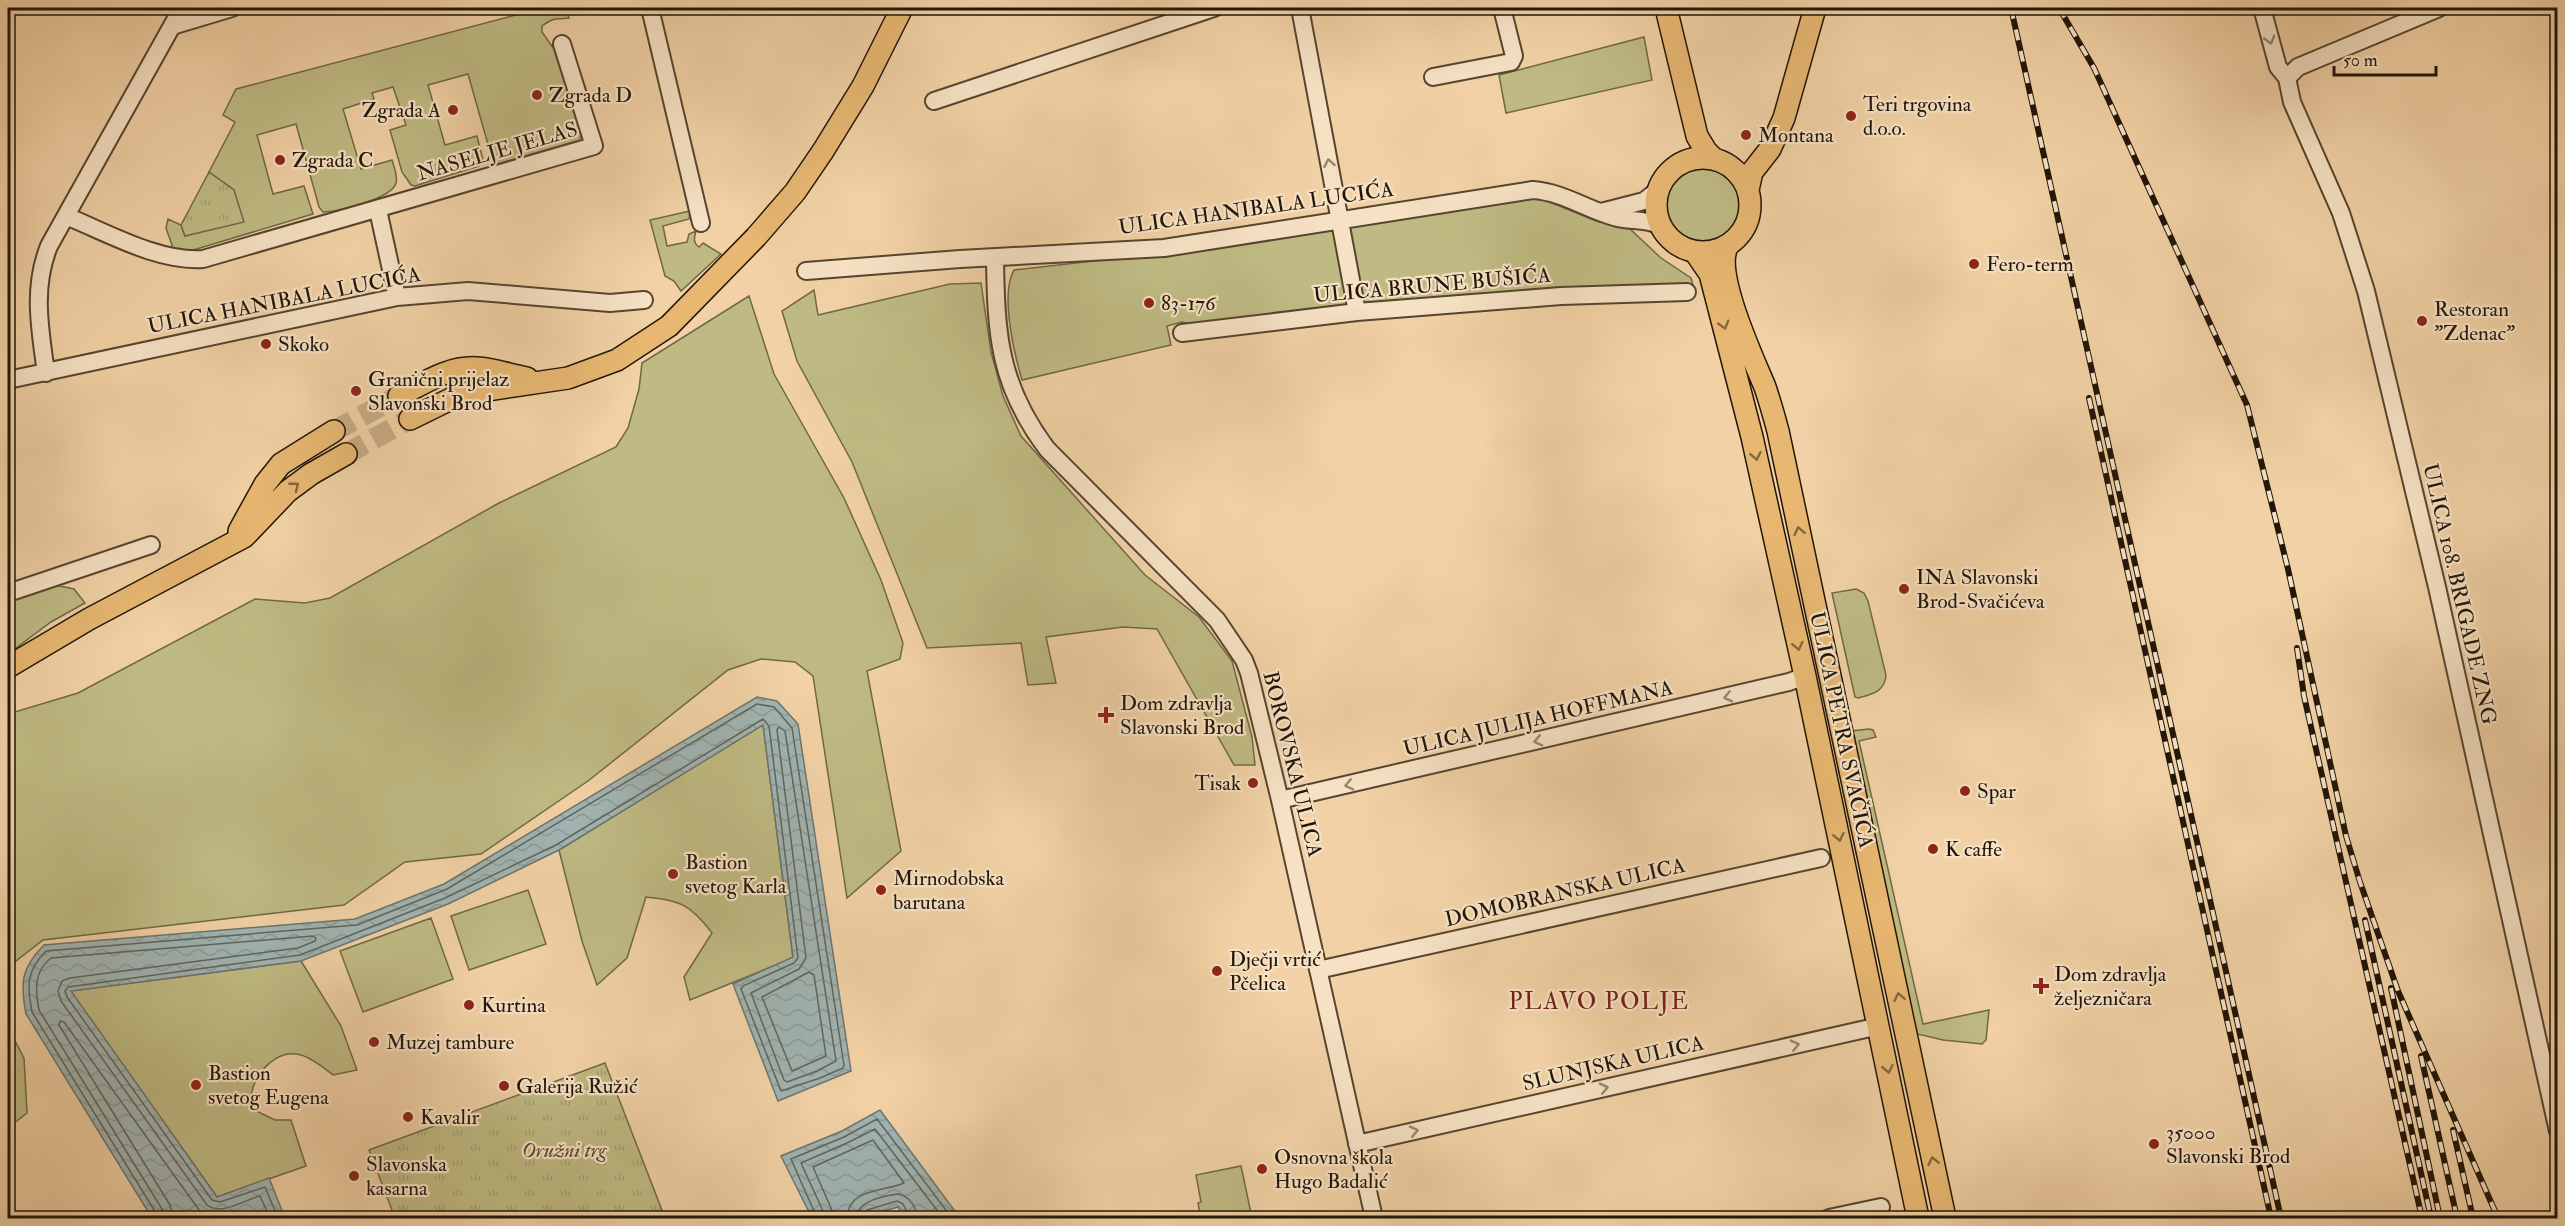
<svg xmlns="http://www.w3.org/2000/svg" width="2565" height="1226" viewBox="0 0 2565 1226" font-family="'IM FELL Double Pica',serif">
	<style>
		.grass { fill: #bfba83; stroke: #706846; stroke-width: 1.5 }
		.park { fill: url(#park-tufts); stroke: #706846; stroke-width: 1.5 }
		.water { fill: url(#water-waves); stroke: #6d756e; stroke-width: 1.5 }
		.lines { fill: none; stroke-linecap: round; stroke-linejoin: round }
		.shore { stroke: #60655d; stroke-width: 1.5 }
		.major-tunnel { stroke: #c7ac86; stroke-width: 21; stroke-dasharray: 21 10; stroke-linecap: butt }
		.minor-casing { stroke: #55452f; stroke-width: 20 }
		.major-casing { stroke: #211608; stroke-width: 24 }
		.minor { stroke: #f6e1c4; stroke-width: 16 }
		.major { stroke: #e8b872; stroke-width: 21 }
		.rail-casing { stroke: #211608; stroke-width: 6 }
		.rail { stroke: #f6e1c4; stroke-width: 4; stroke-dasharray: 11; stroke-linecap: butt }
		.oneway { stroke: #96866f }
		.oneway2 { stroke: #84673d }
		.poi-dot { fill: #8f2418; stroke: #f6e1c4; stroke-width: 2 }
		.labels { text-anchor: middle; stroke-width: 4.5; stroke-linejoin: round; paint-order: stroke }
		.poi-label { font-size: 21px; fill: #211608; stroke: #f6e1c4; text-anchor: start }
		.street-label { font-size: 21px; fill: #211608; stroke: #f6e1c4 }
		.park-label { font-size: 21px; font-style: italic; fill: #50472d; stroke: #f6e1c4 }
		.quarter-label { font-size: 24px; letter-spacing: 1.5px; fill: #7a1f14; stroke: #f6e1c4 }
	</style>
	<defs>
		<pattern id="park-tufts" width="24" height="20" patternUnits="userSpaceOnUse" patternTransform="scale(1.5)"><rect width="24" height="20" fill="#bfba83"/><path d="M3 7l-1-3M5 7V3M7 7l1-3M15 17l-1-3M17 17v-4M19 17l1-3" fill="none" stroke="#a49f70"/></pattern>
		<pattern id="water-waves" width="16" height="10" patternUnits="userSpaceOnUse" patternTransform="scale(1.5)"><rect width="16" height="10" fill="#a0b4b2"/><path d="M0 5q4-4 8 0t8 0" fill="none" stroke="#8a9a98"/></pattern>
	</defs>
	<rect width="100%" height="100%" fill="#f1d1a5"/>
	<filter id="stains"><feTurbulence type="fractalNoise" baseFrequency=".00333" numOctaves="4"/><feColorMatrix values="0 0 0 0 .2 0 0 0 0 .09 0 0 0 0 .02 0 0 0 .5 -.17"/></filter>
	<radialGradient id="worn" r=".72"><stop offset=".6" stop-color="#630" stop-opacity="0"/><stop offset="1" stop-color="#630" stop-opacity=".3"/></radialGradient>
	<path class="grass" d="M542 8H566L569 18C555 20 556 16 542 26V32L554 49 581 134 580 140 497 164 493 162 468 74 428 85 445 145 477 136 483 160 479 166 415 186 411 185 402 172 390 130 406 125 393 87 372 93 374 99 343 109 361 169 392 160C394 167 398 176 396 183 392 199 338 211 323 212L319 207 296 124 257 135 273 194 304 186 313 214 190 251 181 252 173 248 166 228 168 219 181 225 185 236 234 190 209 172 235 122 223 115 236 89Z
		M1644 37 1652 80 1506 113 1499 75Z
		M1666 204a37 37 0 1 1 74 0a37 37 0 1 1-74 0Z
		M1523 198 1545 200 1596 221 1630 229 1661 258 1691 278 1693 285 1602 288 1199 326 1182 322 1167 326 1171 345 1022 380C1014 353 1000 294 1014 270L1210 248Z
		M690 211 689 219 663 226 667 246 687 242 689 234 696 231C694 238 693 243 699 247L703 243 721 254 681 291 674 281 665 276 650 220Z
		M981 283 991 352 1003 396 1021 436 1145 575 1199 617 1232 661 1252 737 1255 765H1234L1157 629 1123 627 1046 637 1056 683 1028 685 1021 643 927 648 852 462 797 361 782 311 814 290 818 315 950 284Z
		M749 296 774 374 844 498 881 580 903 643 900 659 867 671 901 851 847 898 813 676 795 662 761 659 728 670 588 781 481 854 405 862 344 905 43 940 11 965 8 976V714L78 693 255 599 305 603 330 598 499 503 616 447 628 428 639 389 642 363Z
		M55 585 74 589 85 603 51 622 8 654V601Z
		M1856 589 1864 593 1868 601 1886 675C1885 692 1872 694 1858 698L1855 697 1832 593Z
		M763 724 793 958 690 1000 684 977 712 933C691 905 680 900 646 897L627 958 597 985 582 941 559 850Z
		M1869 729 1873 730 1876 737 1859 741 1923 1024 1989 1010 1986 1040 1982 1044 1943 1040 1913 1033 1851 731Z
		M528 890 546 944 469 970 451 916Z
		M431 918 453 979 363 1012 340 951Z
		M301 961 341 1026 357 1070 333 1075C324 1068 312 1058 301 1055 278 1048 257 1071 252 1091 250 1097 253 1104 254 1110L275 1120H291L306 1166 217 1197 70 991Z
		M8 1028 24 1058 27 1113 8 1128Z
		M1241 1166 1252 1218H1201L1198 1203 1201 1202 1196 1175Z"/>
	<path class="park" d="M209 172 234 190 244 222 185 236 181 225Z
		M605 1063 665 1218H395L369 1150Z"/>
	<path class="water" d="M757 697 777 701 798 724 851 1071 778 1101 733 984 793 957 763 725 559 850 448 904 301 961 71 991 217 1197 269 1178 285 1218H152L26 1014C20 983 21 968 44 945L355 919 444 884Z
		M880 1110 960 1218H905L898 1207 861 1218H812L781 1156 842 1131Z"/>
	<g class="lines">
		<path class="shore" d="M779 727 785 731 836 1061 817 1071 787 1082 784 1080 751 993 799 969 806 958 777 730Z
			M809 972 814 975 826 1056 792 1071 762 997Z
			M157 1218 156 1213 32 1012C27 986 26 971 46 951L357 925 447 889 757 704 774 707 792 728 844 1065 843 1068 820 1078 781 1091 741 989 743 986 794 963 798 958 769 726 763 719 556 845 445 898 300 955 68 987 65 991 67 997 212 1200 220 1202 265 1187 278 1218
			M164 1218 162 1209 39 1010C35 990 34 971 51 958L313 936 316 938 315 941 298 948 70 978 62 981 58 991 61 1001 207 1205C222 1216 244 1200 260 1196L270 1218
			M173 1218 170 1205 59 1025 60 1021 64 1022 199 1210 213 1218
			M817 1218 791 1159 844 1137 877 1119 952 1218
			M824 1218 823 1211 801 1163 847 1143 875 1129 943 1218
			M833 1218 831 1208 813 1167 873 1140 904 1183C884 1192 848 1188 847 1218
			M856 1218C857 1201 883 1196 898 1194 909 1196 917 1207 917 1218
			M863 1218 867 1210 897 1201 903 1204 910 1218"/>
		<path class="major-tunnel" d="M334 431 399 396
			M346 454 410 419"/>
		<defs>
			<path id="minor" d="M650 8 701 223
				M1300 8 1357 312
				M2262 8 2278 67 2287 78
				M172 26 232 8
				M1433 77 1511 62 1514 56 1502 8
				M2287 78 2292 102 2341 213 2366 291 2437 587 2558 1131
				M2287 78 2298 67 2439 8
				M934 101 1214 8
				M378 210 397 297
				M1601 212 1644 201 1658 190
				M66 216C108 233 158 262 203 259L594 146 562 44
				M995 258C996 335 999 385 1047 449L1217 620 1244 660 1249 673 1280 800 1374 1218
				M806 271 960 259 1164 248 1533 190C1562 192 1586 209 1614 217 1630 222 1645 218 1661 226
				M1182 333 1357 312 1561 296 1687 292
				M46 373C40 329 32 288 49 246L182 8
				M8 380 397 297 468 291 610 303 644 300
				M8 593 151 545
				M1280 800 1789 682 1805 676
				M1318 970 1821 858
				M1357 1144 1879 1026
				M1829 1218 1881 1207"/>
			<path id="major" d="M1666 8 1697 136 1706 151 1714 159
				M1656 205a47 47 0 1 1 94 0a47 47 0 1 1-94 0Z
				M1748 190 1752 172 1770 149 1784 118 1815 8
				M1727 247C1714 275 1753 358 1765 387 1770 402 1774 416 1778 431L1945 1218
				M1695 252 1710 274 1752 437 1805 676 1918 1218
				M399 396C423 384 448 366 477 368 494 369 510 375 527 378
				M410 419 461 394 568 378 617 360 669 326 756 237 795 192 823 151 863 86 902 8
				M239 531 265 484 281 464 334 431
				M8 667 89 619 244 537 288 491 311 474 346 454"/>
		</defs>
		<use href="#minor" class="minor-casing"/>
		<use href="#major" class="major-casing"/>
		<use href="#minor" class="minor"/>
		<use href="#major" class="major"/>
		<defs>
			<path id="rail" d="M2011 8 2281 1218
				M2059 8 2094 68 2247 405 2288 569 2346 836 2360 882 2398 991 2498 1218
				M2089 398 2271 1218
				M2297 648 2304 696 2422 1218
				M2365 920 2431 1218
				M2391 988 2440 1218
				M2421 1056 2457 1218
				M2453 1130 2473 1218"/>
		</defs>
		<use href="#rail" class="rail-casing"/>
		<use href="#rail" class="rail"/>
	</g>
	<defs><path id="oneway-chevron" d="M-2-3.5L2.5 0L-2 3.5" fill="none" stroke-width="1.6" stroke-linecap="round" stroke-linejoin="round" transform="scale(1.5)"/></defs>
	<g class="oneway">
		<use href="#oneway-chevron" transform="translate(2270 40) rotate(75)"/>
		<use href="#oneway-chevron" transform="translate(1329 163) rotate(-100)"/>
		<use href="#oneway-chevron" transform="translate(1728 697) rotate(167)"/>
		<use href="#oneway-chevron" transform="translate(1538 741) rotate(167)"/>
		<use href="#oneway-chevron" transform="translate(1349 785) rotate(167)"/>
		<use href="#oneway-chevron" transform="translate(1795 1045) rotate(-13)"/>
		<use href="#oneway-chevron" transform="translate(1604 1088) rotate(-13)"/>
		<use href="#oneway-chevron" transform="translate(1414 1131) rotate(-13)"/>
	</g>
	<g class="oneway2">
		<use href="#oneway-chevron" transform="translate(1724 325) rotate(74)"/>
		<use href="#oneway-chevron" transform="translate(1756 456) rotate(78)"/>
		<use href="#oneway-chevron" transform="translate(295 486) rotate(-39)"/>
		<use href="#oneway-chevron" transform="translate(1799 531) rotate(-102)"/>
		<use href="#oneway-chevron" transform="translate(1798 646) rotate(77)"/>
		<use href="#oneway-chevron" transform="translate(1839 837) rotate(78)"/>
		<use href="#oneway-chevron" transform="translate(1899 997) rotate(-102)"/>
		<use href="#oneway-chevron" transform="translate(1888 1069) rotate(79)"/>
		<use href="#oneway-chevron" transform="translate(1933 1161) rotate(-102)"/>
	</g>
	<g class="poi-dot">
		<circle cx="537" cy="95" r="6"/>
		<circle cx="453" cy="110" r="6"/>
		<circle cx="1851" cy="116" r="6"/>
		<circle cx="1746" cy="135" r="6"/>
		<circle cx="280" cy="160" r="6"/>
		<circle cx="1974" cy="264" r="6"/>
		<circle cx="1149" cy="303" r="6"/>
		<circle cx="2422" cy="321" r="6"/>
		<circle cx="266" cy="344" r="6"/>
		<circle cx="356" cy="391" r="6"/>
		<circle cx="1904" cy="589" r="6"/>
		<path d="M1103 706h6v6h6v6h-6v6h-6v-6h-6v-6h6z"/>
		<circle cx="1253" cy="783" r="6"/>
		<circle cx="1965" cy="791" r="6"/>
		<circle cx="1933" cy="849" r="6"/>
		<circle cx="673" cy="874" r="6"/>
		<circle cx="881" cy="890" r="6"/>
		<circle cx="1217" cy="971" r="6"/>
		<path d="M2038 977h6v6h6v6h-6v6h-6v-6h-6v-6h6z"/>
		<circle cx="469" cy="1005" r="6"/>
		<circle cx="374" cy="1042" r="6"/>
		<circle cx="196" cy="1085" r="6"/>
		<circle cx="504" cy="1086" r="6"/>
		<circle cx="408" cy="1117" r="6"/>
		<circle cx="2154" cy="1144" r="6"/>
		<circle cx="1262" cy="1169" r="6"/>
		<circle cx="354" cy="1176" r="6"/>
	</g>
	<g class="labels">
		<g class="poi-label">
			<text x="549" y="102">Zgrada D</text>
			<text x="1863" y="111">Teri trgovina<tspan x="1863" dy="24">d.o.o.</tspan></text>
			<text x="441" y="117" text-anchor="end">Zgrada A</text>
			<text x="1758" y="142">Montana</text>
			<text x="292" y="167">Zgrada C</text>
			<text x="1986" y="271">Fero-term</text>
			<text x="1161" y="310">83-176</text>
			<text x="2434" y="316">Restoran<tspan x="2434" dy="24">"Zdenac"</tspan></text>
			<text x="278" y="351">Skoko</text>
			<text x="368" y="386">Granični prijelaz<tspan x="368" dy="24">Slavonski Brod</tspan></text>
			<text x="1916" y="584">INA Slavonski<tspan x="1916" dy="24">Brod-Svačićeva</tspan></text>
			<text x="1120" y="710">Dom zdravlja<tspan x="1120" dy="24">Slavonski Brod</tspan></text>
			<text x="1241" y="790" text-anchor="end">Tisak</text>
			<text x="1977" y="798">Spar</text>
			<text x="1945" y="856">K caffe</text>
			<text x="685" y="869">Bastion<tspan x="685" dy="24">svetog Karla</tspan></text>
			<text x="893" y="885">Mirnodobska<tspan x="893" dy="24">barutana</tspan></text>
			<text x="1229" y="966">Dječji vrtić<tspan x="1229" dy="24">Pčelica</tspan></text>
			<text x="2054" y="981">Dom zdravlja<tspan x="2054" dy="24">željezničara</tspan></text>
			<text x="481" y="1012">Kurtina</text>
			<text x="386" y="1049">Muzej tambure</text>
			<text x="208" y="1080">Bastion<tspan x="208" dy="24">svetog Eugena</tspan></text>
			<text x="516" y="1093">Galerija Ružić</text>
			<text x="420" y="1124">Kavalir</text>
			<text x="2166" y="1139">35000<tspan x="2166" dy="24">Slavonski Brod</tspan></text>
			<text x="1274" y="1164">Osnovna škola<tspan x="1274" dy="24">Hugo Badalić</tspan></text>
			<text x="366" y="1171">Slavonska<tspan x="366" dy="24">kasarna</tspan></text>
		</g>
		<g class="street-label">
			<text transform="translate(497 151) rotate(-16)" y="7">NASELJE JELAS</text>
			<text transform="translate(1256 208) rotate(-8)" y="7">ULICA HANIBALA LUCIĆA</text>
			<text transform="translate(1432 285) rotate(-5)" y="7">ULICA BRUNE BUŠIĆA</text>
			<text transform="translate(284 300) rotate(-11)" y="7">ULICA HANIBALA LUCIĆA</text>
			<text transform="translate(2460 594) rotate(77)" y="7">ULICA 108. BRIGADE ZNG</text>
			<text transform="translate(1538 718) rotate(-13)" y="7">ULICA JULIJA HOFFMANA</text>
			<text transform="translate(1842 730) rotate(78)" y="7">ULICA PETRA SVAČIĆA</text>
			<text transform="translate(1293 764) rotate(76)" y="7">BOROVSKA ULICA</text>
			<text transform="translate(1565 892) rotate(-13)" y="7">DOMOBRANSKA ULICA</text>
			<text transform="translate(1613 1063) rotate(-13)" y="7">SLUNJSKA ULICA</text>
		</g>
		<g class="park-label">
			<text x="564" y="1157">Oružni trg</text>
		</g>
		<g class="quarter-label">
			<text x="1599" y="1009">PLAVO POLJE</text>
		</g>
	</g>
	<rect width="2565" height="1226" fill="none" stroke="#f1d1a5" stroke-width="30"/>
	<rect x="9" y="9" width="2547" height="1208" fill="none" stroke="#211608" stroke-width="3"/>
	<rect x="15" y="15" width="2535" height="1196" fill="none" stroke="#211608" stroke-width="1.5"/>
	<path d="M2334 66v9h102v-9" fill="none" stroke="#211608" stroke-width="3"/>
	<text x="2343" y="66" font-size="18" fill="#211608" stroke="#f6e1c4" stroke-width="4.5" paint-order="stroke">50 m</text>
	<rect width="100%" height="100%" filter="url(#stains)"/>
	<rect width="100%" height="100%" fill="url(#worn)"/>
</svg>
